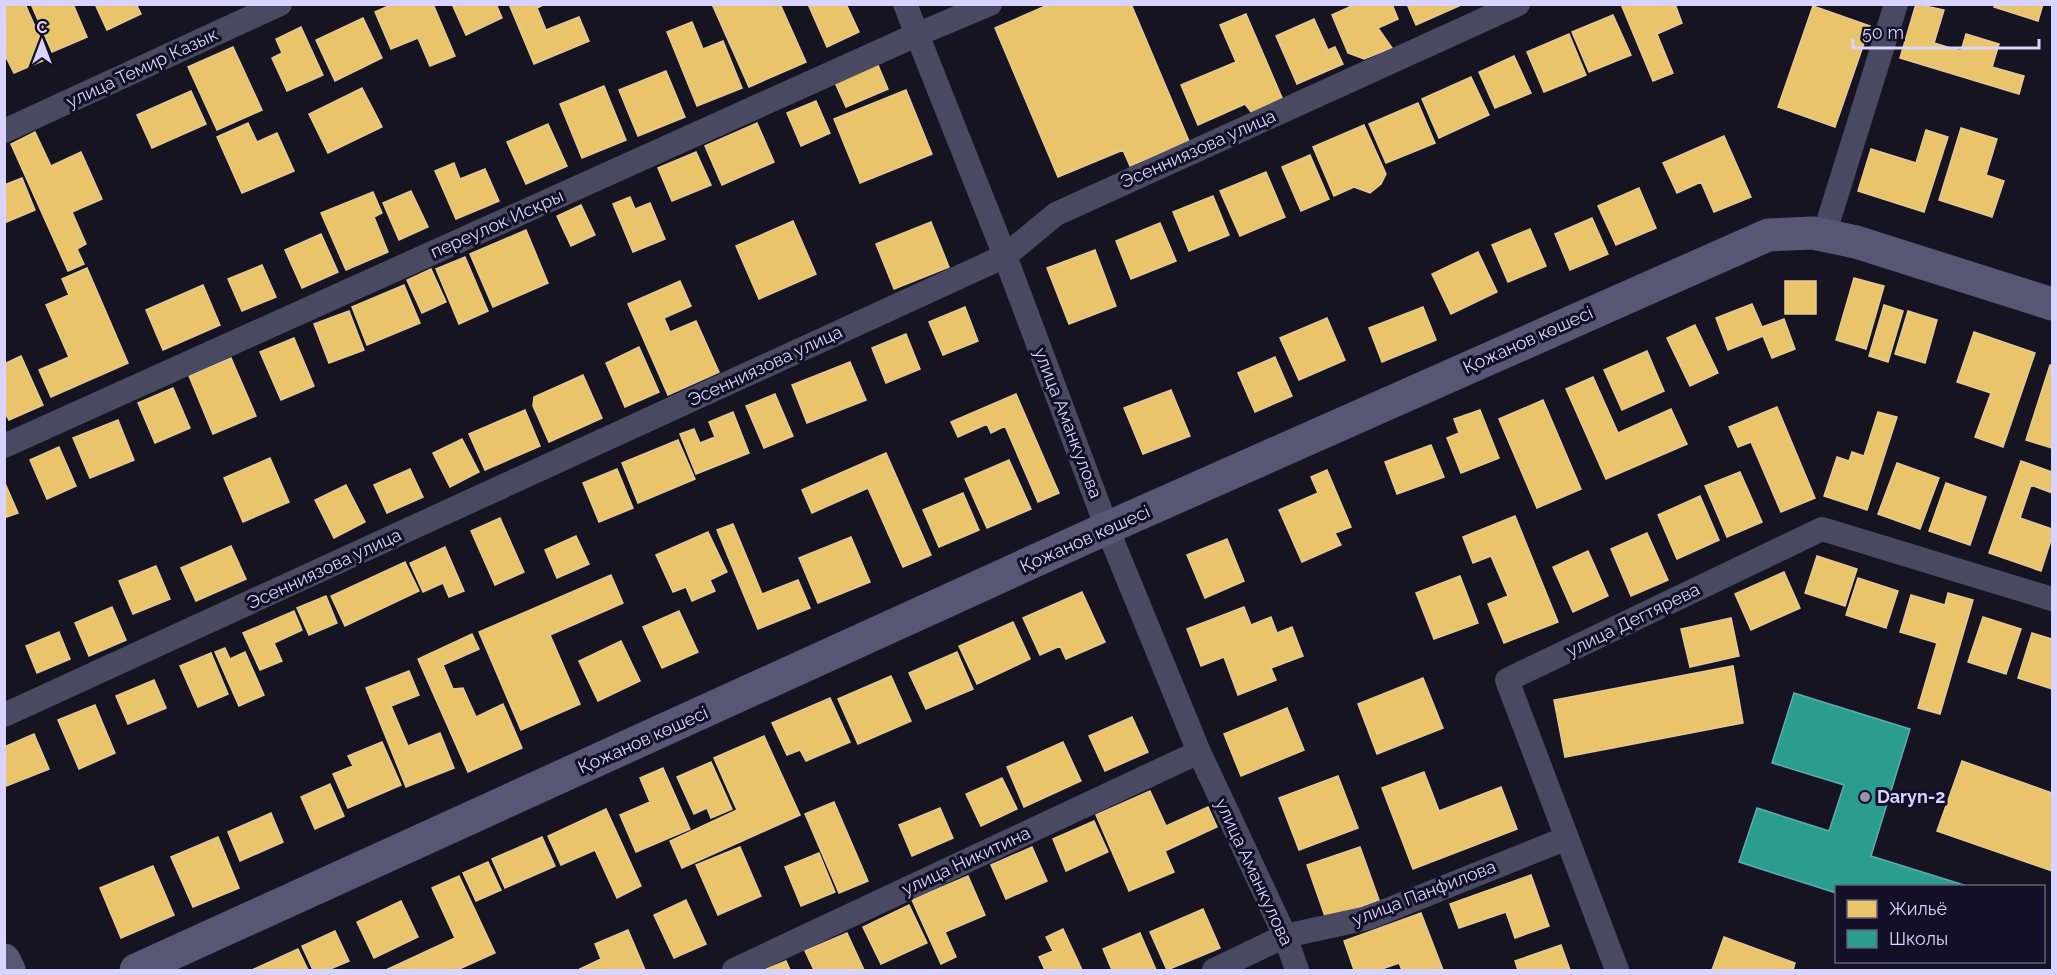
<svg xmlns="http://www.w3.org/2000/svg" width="2057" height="975" viewBox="0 0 2057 975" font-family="Raleway,sans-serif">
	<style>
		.homes { fill: #e9c46a; stroke: #e4c997; stroke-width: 1.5 }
		.schools { fill: #2a9d8f; stroke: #5eaeb1; stroke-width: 1.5 }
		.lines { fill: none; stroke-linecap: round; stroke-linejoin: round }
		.minor { stroke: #4a4962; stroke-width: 24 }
		.secondary { stroke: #575674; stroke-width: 33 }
		.poi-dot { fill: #9591b1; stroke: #130f26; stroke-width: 2 }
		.labels { text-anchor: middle; stroke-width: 6; stroke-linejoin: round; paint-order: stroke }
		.street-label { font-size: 18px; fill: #d9d4ff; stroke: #130f26 }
		.poi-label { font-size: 18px; font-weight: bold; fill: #d9d4ff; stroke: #130f26; text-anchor: start }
	</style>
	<rect width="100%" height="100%" fill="#161421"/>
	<path class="homes" d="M4 4H25L49 58 14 73 4 53Z
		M31 4H73L87 37 52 52Z
		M95 4H136L141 14 107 30Z
		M393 4H433L455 56 430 66 418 38 391 49 375 12Z
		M452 4H496L502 18 466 35Z
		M509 4H545L537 8 546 30 579 17 589 41 534 64Z
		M712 4H780L806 62 749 87Z
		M808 4H846L859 32 827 47Z
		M1050 4H1131L1189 141 1130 166 1123 150 1058 177 995 28Z
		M1356 4H1392L1398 19 1378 28 1392 48 1364 59 1348 53 1332 15Z
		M1407 4H1460L1461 5 1416 25Z
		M1621 4H1675L1682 23 1657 34 1673 73 1653 81Z
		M1916 4 1944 10 1934 43 1961 51 1966 34 1999 44 1992 67 2024 76 2019 94 1900 58Z
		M1995 4H2043L2038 21 1994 7Z
		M1813 6 1870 26 1835 127 1778 107Z
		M1246 14 1283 100 1252 113 1245 104 1198 125 1181 85 1236 62 1220 25Z
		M1613 15 1631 55 1589 72 1572 32Z
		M363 18 382 58 335 81 316 40Z
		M1314 19 1328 50 1335 47 1343 64 1297 84 1276 36Z
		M692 22 703 49 723 41 742 88 697 106 667 32Z
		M301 27 323 75 287 91 272 58 282 53 276 39Z
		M1569 34 1586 75 1544 92 1527 52Z
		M233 47 262 110 217 130 188 67Z
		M1514 56 1531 93 1495 108 1479 72Z
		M875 58 888 89 846 107 832 76Z
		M666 71 685 117 638 136 619 90Z
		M1471 77 1489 115 1439 138 1422 99Z
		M604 86 626 140 582 158 560 104Z
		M362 88 382 127 328 153 309 114Z
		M906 90 932 154 860 183 834 119Z
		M191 91 206 124 152 148 137 115Z
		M816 101 830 133 801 146 787 113Z
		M1418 103 1435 143 1386 163 1369 124Z
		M248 123 257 142 277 133 294 171 242 193 217 137Z
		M757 123 774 162 722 185 705 146Z
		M548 124 567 166 526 184 507 142Z
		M1364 125 1386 174 1381 184 1370 193 1354 187 1334 196 1313 147Z
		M1961 128 1997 139 1986 175 2004 181 1992 217 1939 200Z
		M1926 130 1948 137 1924 212 1858 191 1871 149 1916 163Z
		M35 132 51 166 81 152 102 199 72 212 86 244 77 249 84 264 68 271 11 144Z
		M1724 136 1751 197 1714 212 1701 182 1677 193 1663 163Z
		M696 152 711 185 672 201 658 168Z
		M1310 155 1329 199 1301 211 1282 167Z
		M454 163 460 179 485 169 499 201 456 219 435 171Z
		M1266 172 1285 217 1240 236 1220 191Z
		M22 178 35 210 4 223V185Z
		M1639 188 1656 228 1616 245 1598 206Z
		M411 191 428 227 399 240 383 203Z
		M373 192 382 213 374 217 388 252 346 270 321 213Z
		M1213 196 1229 235 1189 251 1173 212Z
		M630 197 635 209 650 203 665 239 633 252 613 204Z
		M581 205 595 235 571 246 557 216Z
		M1592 218 1608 254 1570 270 1555 234Z
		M793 221 816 274 759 299 736 246Z
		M931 222 949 267 894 289 876 244Z
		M1160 223 1176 261 1131 279 1116 241Z
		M1530 229 1546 266 1508 282 1492 245Z
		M526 230 548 283 493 307 470 254Z
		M321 234 338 272 302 288 285 250Z
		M1095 250 1116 306 1069 324 1047 268Z
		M1478 252 1497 292 1451 314 1432 274Z
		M465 257 488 311 459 324 436 269Z
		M262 265 276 297 242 311 228 279Z
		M87 268 128 363 51 397 39 370 69 357 46 305 69 295 62 279Z
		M431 269 446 302 422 313 407 280Z
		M1854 278 1884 286 1866 349 1836 340Z
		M680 281 691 306 664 318 670 332 696 321 719 372 668 395 628 304Z
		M1785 281H1816V314H1785Z
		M203 285 220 325 163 350 146 310Z
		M404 285 420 323 367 345 352 307Z
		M1752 304 1762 327 1784 319 1795 349 1772 358 1763 336 1728 350 1716 318Z
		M1884 305 1903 311 1888 362 1869 356Z
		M965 307 978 341 943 355 929 322Z
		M1423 307 1436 340 1382 362 1369 328Z
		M349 311 364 350 329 363 314 324Z
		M1908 311 1937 320 1925 363 1895 354Z
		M1327 318 1345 360 1299 380 1280 338Z
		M1695 325 1718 373 1690 386 1667 338Z
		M1974 332 2035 353 2003 447 1975 437 1991 393 1957 382Z
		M906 334 920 369 886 383 872 348Z
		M294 338 314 386 281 400 260 352Z
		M639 347 659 392 625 407 606 363Z
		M1647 351 1664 391 1622 410 1604 370Z
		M21 356 43 405 9 420 4 411V364Z
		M1275 357 1292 396 1255 412 1238 373Z
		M231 358 256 416 213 434 189 376Z
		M850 362 866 400 807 423 792 385Z
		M2050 365 2052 366V448L2026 440Z
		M583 375 602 418 549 442 533 406 534 397Z
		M1593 377 1618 433 1671 409 1687 444 1606 479 1566 389Z
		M173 388 190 428 155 443 138 403Z
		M1171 390 1190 436 1143 454 1124 408Z
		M775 394 793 436 764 448 746 406Z
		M1016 394 1059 493 1038 502 1005 426 991 433 987 424 958 437 951 422Z
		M1543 400 1581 489 1537 508 1499 419Z
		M1777 407 1815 498 1781 512 1751 442 1738 447 1729 427Z
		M525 410 540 446 485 470 469 434Z
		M1480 410 1499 458 1461 473 1447 438 1459 433 1454 419Z
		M733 412 749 453 696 474 680 434 694 429 700 443 715 437 709 422Z
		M1878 412 1897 417 1867 510 1824 496 1837 457 1849 461 1852 452 1864 456Z
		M118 420 134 460 90 478 73 438Z
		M462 439 479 472 450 487 433 453Z
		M678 440 695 479 638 503 622 463Z
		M1431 445 1444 477 1397 494 1385 462Z
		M59 447 76 486 47 499 30 460Z
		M886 453 931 555 903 567 868 488 812 513 802 490Z
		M270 458 289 502 243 522 224 478Z
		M1009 460 1031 509 987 528 965 479Z
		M2021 461 2052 472V493L2031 485 2020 518 2052 529V537L2041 571 1989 553Z
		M1897 463 1939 478 1920 529 1878 514Z
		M410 469 423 497 387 513 374 485Z
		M617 469 633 508 599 522 583 483Z
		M1327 470 1351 527 1335 533 1341 545 1302 562 1279 510 1318 493 1311 477Z
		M1740 472 1762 522 1727 537 1705 486Z
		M4 481 18 513 4 518Z
		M1946 483 1986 497 1970 545 1929 531Z
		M346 485 365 522 334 538 315 500Z
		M963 493 979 530 939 547 923 510Z
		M1700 496 1719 540 1677 559 1658 515Z
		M1515 516 1558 622 1504 643 1488 604 1508 596 1491 556 1473 563 1463 537Z
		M500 518 524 572 495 585 471 531Z
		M733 524 762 594 798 580 810 608 758 629 717 530Z
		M708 532 727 572 710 580 715 591 692 601 686 587 673 592 656 555Z
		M1647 533 1668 580 1631 596 1611 549Z
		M576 536 589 564 557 578 545 550Z
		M851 537 870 582 818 603 799 558Z
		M1227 539 1244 581 1205 598 1187 555Z
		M231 546 246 579 196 601 181 568Z
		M445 547 464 591 449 597 443 583 423 592 410 563Z
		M1588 551 1608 596 1573 612 1553 567Z
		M1817 556 1857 569 1845 606 1805 593Z
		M405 562 419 591 345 626 331 596Z
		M156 566 170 599 133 614 119 581Z
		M1784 572 1800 608 1751 630 1735 594Z
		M611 575 623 603 550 635 580 704 521 730 479 632Z
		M1460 576 1478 623 1434 639 1416 593Z
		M1858 578 1898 591 1886 628 1846 615Z
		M1082 592 1105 642 1066 659 1060 646 1040 655 1023 618Z
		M1948 593 1973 600 1940 714 1918 708 1937 643 1900 632 1911 595 1945 605Z
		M326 596 337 623 309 635 297 608Z
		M112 607 126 640 89 656 75 623Z
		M1244 607 1251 625 1271 617 1277 633 1292 627 1303 656 1271 668 1276 680 1238 695 1224 657 1201 666 1187 629Z
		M294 611 302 630 274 643 282 661 260 670 243 633Z
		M679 611 698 652 662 668 643 627Z
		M1983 617 2021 629 2006 674 1968 662Z
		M1731 618 1739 656 1690 667 1681 629Z
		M1013 622 1030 659 977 684 959 646Z
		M59 632 70 659 37 673 26 646Z
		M2032 633 2052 639V689L2018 678Z
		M472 634 479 649 443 665 453 689 463 688 476 717 503 704 522 748 468 772 418 659Z
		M621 641 640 681 598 701 579 661Z
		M225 648 230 659 245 652 264 695 239 706 215 652Z
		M957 652 973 689 926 709 909 673Z
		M211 653 228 694 198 707 180 666Z
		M1733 666 1743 723 1565 757 1554 700Z
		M409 671 419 695 391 706 408 746 440 733 454 768 406 787 366 688Z
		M891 676 911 721 858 744 838 699Z
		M1423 678 1443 728 1377 754 1358 704Z
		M154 680 166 708 128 724 116 696Z
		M830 698 850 742 806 761 800 750 787 755 772 723Z
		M95 705 115 753 79 769 58 720Z
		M1287 708 1304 750 1241 776 1224 734Z
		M1132 717 1148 752 1105 771 1089 736Z
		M34 734 49 769 4 787V747Z
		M764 736 800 815 682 868 670 841 737 810 714 758Z
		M382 742 401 785 348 808 333 774 353 766 348 756Z
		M1063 742 1081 781 1024 807 1007 767Z
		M1962 761 2052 793V871L1937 831Z
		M711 762 732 809 711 818 707 808 694 814 677 777Z
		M663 768 690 829 636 852 620 815 650 802 640 778Z
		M1424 772 1439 811 1501 787 1517 829 1413 869 1382 788Z
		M1338 776 1358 828 1299 850 1279 798Z
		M1002 778 1017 809 981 826 966 794Z
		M330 784 344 816 315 829 301 797Z
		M1150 791 1166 826 1208 807 1217 827 1165 851 1174 872 1129 891 1096 815Z
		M834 802 868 881 839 893 805 814Z
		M940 808 953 838 912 856 899 825Z
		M606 809 641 886 617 898 595 850 561 865 548 836Z
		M271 813 283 842 240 861 228 832Z
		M1094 821 1108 852 1066 871 1053 839Z
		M218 837 239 888 193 907 171 857Z
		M542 837 555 866 505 888 492 859Z
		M740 847 761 896 718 915 696 865Z
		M1032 847 1047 881 1006 899 991 865Z
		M1360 847 1379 900 1326 919 1307 865Z
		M819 853 835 892 801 906 785 867Z
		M488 862 501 890 476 901 463 873Z
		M153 866 174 915 121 938 100 888Z
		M1531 875 1549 926 1515 938 1506 912 1459 928 1450 904Z
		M459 876 495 953 457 970H386L455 938 432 888Z
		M968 876 985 915 945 932 956 957 941 964 912 900Z
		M686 900 706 944 674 958 654 915Z
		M401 901 418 937 374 958 357 922Z
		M909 905 927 943 881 964 863 927Z
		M1203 909 1220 948 1167 970 1150 932Z
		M1421 913 1443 970H1402L1399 963 1379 970H1354L1344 941Z
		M1063 929 1082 970H1045L1039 957 1053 951 1046 937Z
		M628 930 645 970H578L601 959 595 944Z
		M335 931 349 961 328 970H313L302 946Z
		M847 933 864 970H814L805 951Z
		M1140 933 1156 970H1112L1103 949Z
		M1724 937 1795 963 1793 970H1712Z
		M1561 945 1570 970H1518L1515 961Z
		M298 949 308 970H252Z
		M786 961 790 970H764Z"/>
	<path class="schools" d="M1794 693 1910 729 1871 856 1967 886H1836V893L1739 862 1757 808 1829 831 1844 785 1772 763Z"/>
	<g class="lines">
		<path class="minor" d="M905 4 1005 256 1107 528 1199 752 1285 936 1297 970
			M4 131 280 4
			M1824 235 1896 4
			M4 446 916 35 990 4
			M4 715 1005 256 1056 214 1518 4
			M734 970 1199 752
			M1214 970 1285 936 1368 918 1567 838
			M1617 970 1507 680 1822 529 2052 599"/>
		<path class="secondary" d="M4 960 9 970
			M136 970 1107 528 1768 235 1813 233 1856 242 2052 304"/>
	</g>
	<circle class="poi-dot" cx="1865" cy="797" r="6"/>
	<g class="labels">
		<g class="street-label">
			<text transform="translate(142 68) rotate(-25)" y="6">улица Темир Казык</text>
			<text transform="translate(1198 149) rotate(-24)" y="6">Эсенниязова улица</text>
			<text transform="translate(497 224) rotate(-24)" y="6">переулок Искры</text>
			<text transform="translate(1528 340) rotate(-24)" y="6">Қожанов көшесі</text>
			<text transform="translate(765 366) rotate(-25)" y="6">Эсенниязова улица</text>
			<text transform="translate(1068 423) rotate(69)" y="6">улица Аманкулова</text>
			<text transform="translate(1085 539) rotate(-24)" y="6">Қожанов көшесі</text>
			<text transform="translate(324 569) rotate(-25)" y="6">Эсенниязова улица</text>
			<text transform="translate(1633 620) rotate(-26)" y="6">улица Дегтярева</text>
			<text transform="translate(643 740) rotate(-24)" y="6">Қожанов көшесі</text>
			<text transform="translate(966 861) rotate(-25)" y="6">улица Никитина</text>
			<text transform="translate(1254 872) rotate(65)" y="6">улица Аманкулова</text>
			<text transform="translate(1424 893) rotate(-21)" y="6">улица Панфилова</text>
		</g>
		<g class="poi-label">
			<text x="1877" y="803">Daryn-2</text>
		</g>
	</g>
	<rect width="2057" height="975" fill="none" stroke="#d9d4ff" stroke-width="12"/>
	<rect x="1835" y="885" width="210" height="78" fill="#130f26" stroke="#625e7d" stroke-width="1.5"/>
	<rect x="1847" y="900" width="30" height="18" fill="#e9c46a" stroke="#625e7d" stroke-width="1.5"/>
	<text x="1889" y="915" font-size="18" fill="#d9d4ff">Жильё</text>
	<rect x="1847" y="930" width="30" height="18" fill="#2a9d8f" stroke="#625e7d" stroke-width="1.5"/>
	<text x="1889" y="945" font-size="18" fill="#d9d4ff">Школы</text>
	<g transform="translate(42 42)" stroke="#130f26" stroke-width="4.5" paint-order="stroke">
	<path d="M0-4.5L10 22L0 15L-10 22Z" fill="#d9d4ff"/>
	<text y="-9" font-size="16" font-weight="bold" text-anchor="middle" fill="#d9d4ff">С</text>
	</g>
	<path d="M1853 39v9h186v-9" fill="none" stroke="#d9d4ff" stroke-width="3"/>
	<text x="1862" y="39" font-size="18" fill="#d9d4ff" stroke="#130f26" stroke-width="4.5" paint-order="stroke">50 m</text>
</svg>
